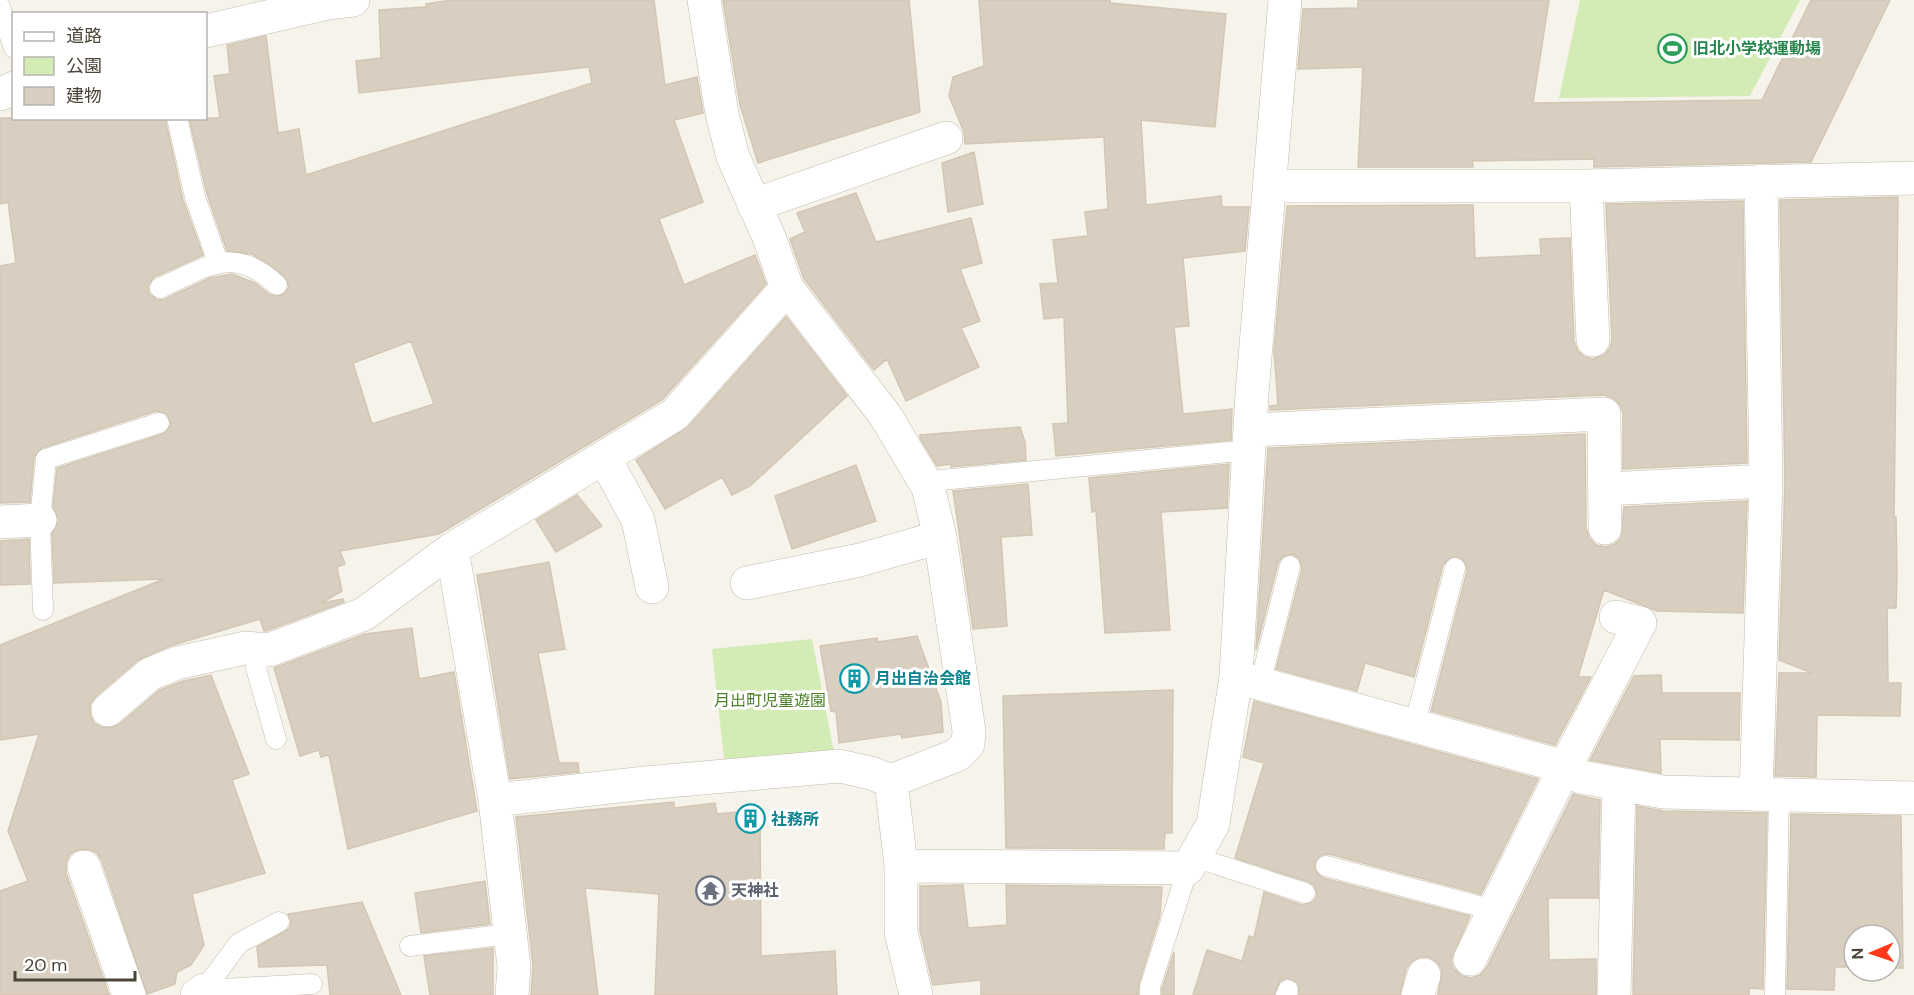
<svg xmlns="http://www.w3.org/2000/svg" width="1914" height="995" viewBox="0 0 1914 995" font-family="'DM Sans','Noto Sans JP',sans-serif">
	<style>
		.green { fill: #d3ebb4 }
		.building { fill: #d8cfc0; stroke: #d3c6b3; stroke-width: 1.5; fill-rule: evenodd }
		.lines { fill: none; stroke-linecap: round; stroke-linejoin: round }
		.lane-casing { stroke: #c2bbad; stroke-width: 21 }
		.street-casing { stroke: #c2bbad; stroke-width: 34 }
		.lane { stroke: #fff; stroke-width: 20 }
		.street { stroke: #fff; stroke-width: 33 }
		.labels { text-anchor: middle; stroke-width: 6; stroke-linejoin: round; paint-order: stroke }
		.leisure-label { font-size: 16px; font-weight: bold; fill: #27864d; stroke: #fff; text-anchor: start }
		.culture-label { font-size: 16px; font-weight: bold; fill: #0d838f; stroke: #fff; text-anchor: start }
		.park-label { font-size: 16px; fill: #4b8028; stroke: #fff }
		.worship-label { font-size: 16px; font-weight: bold; fill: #5b616d; stroke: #fff; text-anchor: start }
	</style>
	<rect width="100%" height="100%" fill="#f6f3eb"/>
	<path class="green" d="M1580 0H1800L1750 96 1559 98Z
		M812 639 834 752 724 759 712 649Z"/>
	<path class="building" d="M452 0H654L665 85 697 77 703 113 674 120 703 202 659 219 684 285 755 255 766 284 662 400 439 534 340 551 345 564 337 567 342 591 321 603 343 599 344 602 266 631H264L260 619 170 646 138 660 96 696 90 704V714L94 723 101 727 111 728 120 724 160 690 183 681 211 675 249 774 232 780 265 873 192 894 204 945 191 965 177 972 175 984 147 994 102 861 97 853 88 849 77 850 70 854 66 863V873L109 995H0V891L28 881 8 831 39 734 0 740V645L164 579 54 583 52 533 59 520 53 507 57 468 163 434 171 425 167 414 156 411 42 448 34 457 30 502 0 503V266L16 263 8 202 0 204V118H165L183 200 203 255 154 277 148 286 149 294 158 300 165 299 210 278 232 274 255 283 270 295 281 296 289 287 284 276 252 254 227 251 207 194 189 118H220L214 76 230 74 227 45 266 36 278 133 299 129 306 175 592 83 589 67 359 93 356 61 381 58 379 10 426 7V4ZM411 341 434 404 372 424 353 363Z
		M723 0H909L920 112 758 163 740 105Z
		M979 0H1110V3L1226 14 1215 127 1141 120 1146 205 1221 196 1222 207H1249L1245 251 1183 258 1189 326 1174 327 1183 414 1232 409 1231 440 1056 456 1053 424 1068 423 1064 317 1044 319 1040 284 1058 283 1053 240 1088 236 1085 212 1108 209 1104 137 965 144 964 132 949 96 953 77 984 66Z
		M1358 0H1549L1533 103 1762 100 1811 0H1890L1811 162 1594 167V159L1472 161 1473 167H1358L1363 67 1298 69 1303 9 1358 8Z
		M974 152 983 204 948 212 942 163Z
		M856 193 876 242 971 218 982 263 960 269 980 321 961 328 979 367 906 401 887 359 874 370 804 279 790 239 805 232 797 213Z
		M1898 197 1894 517H1896L1897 576 1896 608H1887L1888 683H1901L1900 716 1817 715 1816 777 1775 776 1779 673H1812L1779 660 1785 482 1780 200Z
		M1743 201 1747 463 1623 469V413L1620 405 1613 398 1604 395 1270 410V406L1278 405 1274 351 1287 206 1473 205 1475 258 1541 255 1540 239 1570 238 1574 341 1578 351 1585 357 1593 359 1604 355 1610 348 1612 339 1606 204Z
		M786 317 847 396 750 486 732 495 722 477 665 509 636 460 688 427Z
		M1020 427 1025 442 1026 460 951 467V464L937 466 920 438V435Z
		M1585 434 1586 528 1589 538 1596 545 1606 547 1615 544 1621 538 1624 507 1747 501 1743 613 1657 611 1604 590 1578 677H1591L1555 745 1431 711 1467 571 1466 564 1459 557H1451L1443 565 1414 677 1365 663 1357 691 1276 669 1302 569 1299 558 1292 554 1282 557 1278 563 1256 650 1268 448Z
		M1229 464 1227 508 1161 512 1170 630 1105 633 1096 511 1092 512 1089 478Z
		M856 465 876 521 792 549 775 496Z
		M1028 484 1032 535 1001 537 1007 626 973 629 953 491Z
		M577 495 602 526 556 552 536 520Z
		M29 539 30 584 0 585V541Z
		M549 562 565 649 538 653 559 763H578L579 772 510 779 477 575Z
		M412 628 419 679 454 672 477 811 348 849 329 755 321 757 319 750 300 756 274 668 365 634Z
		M917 636 941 702 943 732 902 738 901 734 839 743 836 712 831 711 820 646 877 638 878 642Z
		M1661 675 1662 693H1740L1739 740 1660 739 1661 773 1590 760 1634 676Z
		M1173 690 1172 833H1165L1164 849 1006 848 1003 696Z
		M1254 701 1538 779 1481 894 1329 854 1322 855 1315 862V870L1323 878 1470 916 1451 960 1454 969 1462 976 1471 978 1480 975 1487 967 1573 794 1600 800 1598 898H1548L1549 960 1596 959V995H1438L1442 970 1437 962 1429 957H1420L1412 961 1406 969 1400 995H1299L1298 983 1287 978 1280 981 1274 995H1193L1207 950 1242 961 1249 936 1254 938 1264 892 1302 905 1313 902 1317 896 1314 885 1309 882 1235 858 1264 763 1243 757Z
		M674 802V808L715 803 717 814 760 810 761 956 835 951 837 995H655L659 894 585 888 598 995H531L533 965 516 817Z
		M1637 806 1663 811 1767 813 1763 989 1749 988V995H1633Z
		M1791 814 1901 816 1903 968H1890V935H1854V967H1835L1834 990 1787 989Z
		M485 881 490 924 421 933 415 893Z
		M963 885 968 928 1007 925 1006 885 1162 887 1160 915 1139 983 1138 995H981V980L933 985 920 930V886Z
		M362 902 401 995H330L327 965 259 967 257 947 289 929 291 922 288 914Z
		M493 948V995H430L424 956Z
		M1174 952V995H1162V989Z"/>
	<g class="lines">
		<defs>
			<path id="lane" d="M0 7 14 48
				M177 118 195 197 218 262
				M160 288C207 267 233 244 277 285
				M941 480 1249 450
				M43 610 40 520 46 459 159 423
				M261 651 256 668 276 739
				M1260 684 1290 566
				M1414 727 1455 568
				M1194 857 1305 893
				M1326 866 1494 910
				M410 946 510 934
				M204 990 312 984
				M204 990 239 943 279 922
				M1150 995V987L1188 868
				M1286 995 1288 990
				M1775 995 1779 795"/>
			<path id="street" d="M704 0 722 114 733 157 769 237 787 288 885 415 928 487 940 537 969 731 968 744 957 755 891 781 901 866V932L916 995
				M206 31 328 3 353 0
				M0 94 14 88
				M1270 186H1586L1914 178
				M1586 186 1593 340
				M754 205 946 138
				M1251 430 1604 414 1605 528
				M605 459 638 520 652 587
				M1606 489 1766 481
				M0 522 40 520
				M452 549 495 800 514 967 512 995
				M747 583 860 560 940 537
				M1236 677 1565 767 1581 777 1663 792 1914 798
				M108 710 150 674 177 663 245 648 269 650 364 614 452 549 674 415 787 288
				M1756 795 1766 481 1761 181
				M495 800 645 783 839 766 871 773 891 781
				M901 866 1188 868 1213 824 1236 677 1252 393 1285 0
				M84 867 129 995
				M1470 959 1565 767 1640 623 1616 617
				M1614 994 1619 784
				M197 995 204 990
				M1418 995 1424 975"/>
		</defs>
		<use href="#lane" class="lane-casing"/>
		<use href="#street" class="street-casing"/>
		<use href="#lane" class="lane"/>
		<use href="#street" class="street"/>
	</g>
	<defs>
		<symbol id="stadium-ring" viewBox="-11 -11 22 22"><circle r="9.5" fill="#fff" stroke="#2e9e5b" stroke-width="1.5"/><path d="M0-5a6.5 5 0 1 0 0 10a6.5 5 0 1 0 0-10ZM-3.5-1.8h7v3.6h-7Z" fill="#2e9e5b"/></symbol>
		<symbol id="building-ring" viewBox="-11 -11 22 22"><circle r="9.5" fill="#fff" stroke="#0f9aa8" stroke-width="1.5"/><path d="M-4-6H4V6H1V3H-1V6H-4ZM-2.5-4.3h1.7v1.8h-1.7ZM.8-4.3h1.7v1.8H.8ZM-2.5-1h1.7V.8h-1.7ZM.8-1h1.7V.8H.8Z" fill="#0f9aa8"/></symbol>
		<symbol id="temple-ring" viewBox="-11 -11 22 22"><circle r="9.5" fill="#fff" stroke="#6b7280" stroke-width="1.5"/><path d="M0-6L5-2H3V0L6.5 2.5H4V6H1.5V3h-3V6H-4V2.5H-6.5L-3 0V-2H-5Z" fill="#6b7280"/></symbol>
	</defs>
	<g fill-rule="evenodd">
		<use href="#stadium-ring" x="1656" y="32" width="33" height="33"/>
		<use href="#building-ring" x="838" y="662" width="33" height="33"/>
		<use href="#building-ring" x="734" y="802" width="33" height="33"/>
		<use href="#temple-ring" x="694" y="874" width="33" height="33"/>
	</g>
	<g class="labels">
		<g class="leisure-label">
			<text x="1693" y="54">旧北小学校運動場</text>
		</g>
		<g class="culture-label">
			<text x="875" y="684">月出自治会館</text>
			<text x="771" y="825">社務所</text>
		</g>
		<g class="park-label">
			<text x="770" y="706">月出町児童遊園</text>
		</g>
		<g class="worship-label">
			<text x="731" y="896">天神社</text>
		</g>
	</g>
	<rect x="12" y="12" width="195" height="108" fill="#ffffff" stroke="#b7b4af" stroke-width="1.5"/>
	<rect x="24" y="32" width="30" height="9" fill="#ffffff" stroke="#b7b4af" stroke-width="1.5"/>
	<text x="66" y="42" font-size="18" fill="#4b4438">道路</text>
	<rect x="24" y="57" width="30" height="18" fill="#d3ebb4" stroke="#b7b4af" stroke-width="1.5"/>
	<text x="66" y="72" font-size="18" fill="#4b4438">公園</text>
	<rect x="24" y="87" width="30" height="18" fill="#d8cfc0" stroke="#b7b4af" stroke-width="1.5"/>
	<text x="66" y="102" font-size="18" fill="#4b4438">建物</text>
	<g transform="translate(1872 953) rotate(268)"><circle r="28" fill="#ffffff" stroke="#b7b4af" stroke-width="1.5"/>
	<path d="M0-4.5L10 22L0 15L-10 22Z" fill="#ff391a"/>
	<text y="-9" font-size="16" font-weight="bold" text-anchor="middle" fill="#4b4438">N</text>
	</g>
	<path d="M15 971v9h120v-9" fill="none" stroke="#4b4438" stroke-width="3"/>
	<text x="24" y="971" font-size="18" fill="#4b4438" stroke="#ffffff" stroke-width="4.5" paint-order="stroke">20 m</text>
</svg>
